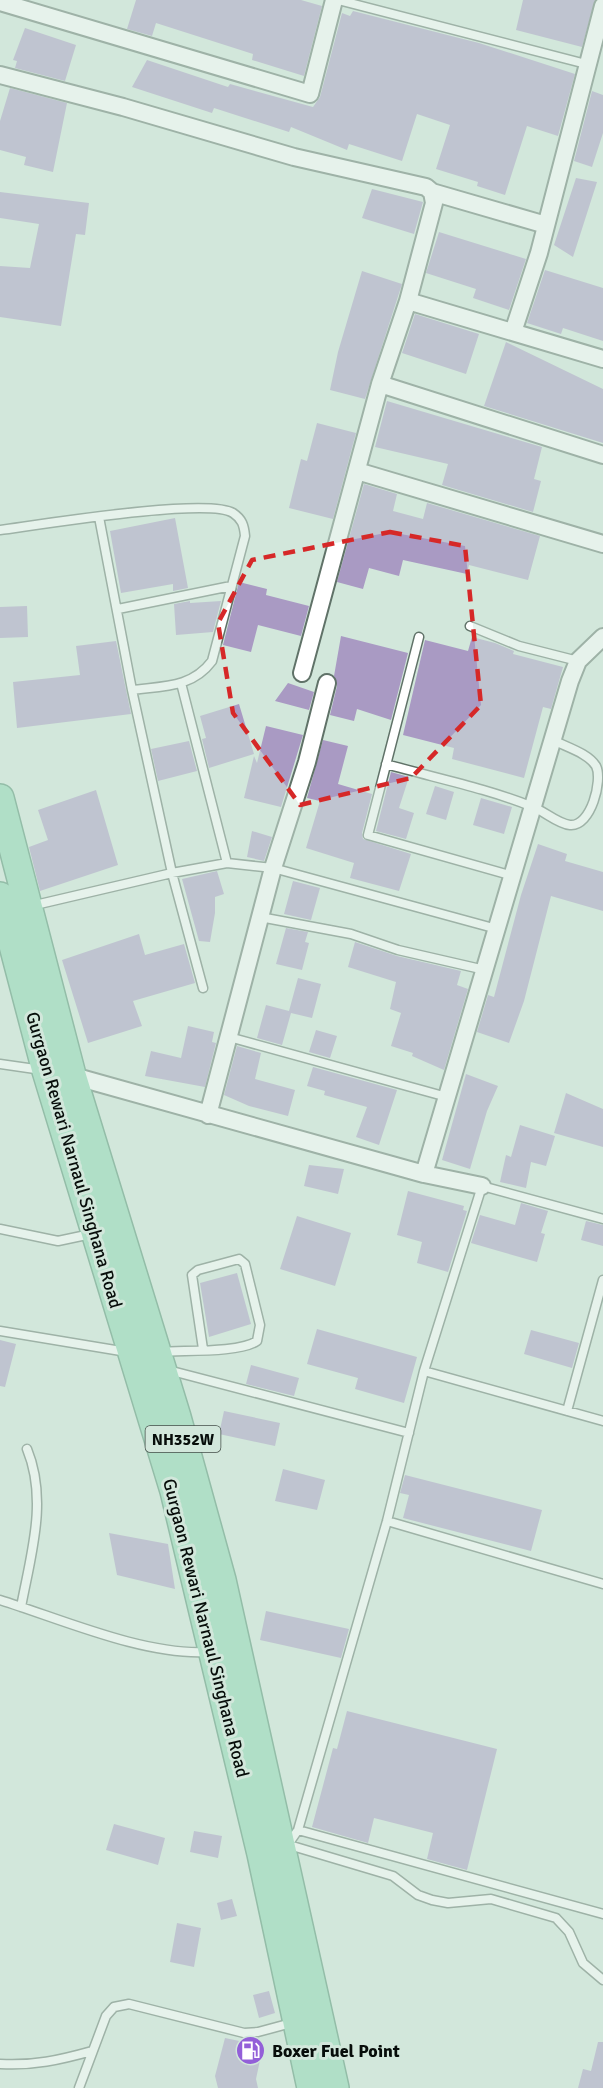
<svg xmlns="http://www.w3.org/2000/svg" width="603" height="2088" viewBox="0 0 603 2088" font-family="Signika,sans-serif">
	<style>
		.building { fill: #a99ac3 }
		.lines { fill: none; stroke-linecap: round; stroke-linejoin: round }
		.service-casing { stroke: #607268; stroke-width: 11 }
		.minor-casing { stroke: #607268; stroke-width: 20 }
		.trunk-casing { stroke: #48896a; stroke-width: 30 }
		.service { stroke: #fff; stroke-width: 8 }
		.minor { stroke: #fff; stroke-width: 16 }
		.trunk { stroke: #88d6b0; stroke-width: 27 }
		.marked { fill: none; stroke: #d62828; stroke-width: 4.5; stroke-dasharray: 12 8; stroke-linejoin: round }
		.labels { text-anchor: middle; stroke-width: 6; stroke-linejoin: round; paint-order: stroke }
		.shield { fill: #d2e7db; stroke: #444e49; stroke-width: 1.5 }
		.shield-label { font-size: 16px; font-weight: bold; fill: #070d0a }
		.street-label { font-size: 18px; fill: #070d0a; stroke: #d2e7db }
		.poi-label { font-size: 18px; font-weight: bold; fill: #070d0a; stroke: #d2e7db; text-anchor: start }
	</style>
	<rect width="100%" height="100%" fill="#d2e7db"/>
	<path class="building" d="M136 0H301L322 6 304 76 252 60 253 54 156 23 152 36 127 29Z
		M523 0H595L582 47 516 30Z
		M353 11 479 43 575 74 558 136 527 126 505 195 477 186 478 182 436 169 450 125 417 114 402 161 349 144 347 150 291 127 289 132 214 108 212 113 132 87 147 60 228 87 230 84 313 107 320 97 342 13 350 16Z
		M25 28 76 45 65 81 15 68 17 61 13 60Z
		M10 88 67 103 53 172 24 165 26 157 0 150V121Z
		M592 91 603 95V133L592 167 574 161Z
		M576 178 597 182 573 257 554 245Z
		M372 189 423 202 414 234 362 218Z
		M0 192 89 203 85 235 76 234 61 326 0 317V266L30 268 39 224 0 218Z
		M439 232 526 259 509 310 473 298 476 289 426 273Z
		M545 270 603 288V341L563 328 561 334 527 323Z
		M362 271 402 284 365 399 330 390 338 352Z
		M415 314 479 334 466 374 402 353Z
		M506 342 603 389V443L484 406Z
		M387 401 542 447 534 479 541 481 533 512 442 485 448 464 375 447Z
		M317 423 356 433 333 519 289 508 301 459 307 461Z
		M364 484 397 494 393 511 423 519 427 503 540 536 528 580 469 565 467 574 403 560 399 576 369 568 363 589 337 582Z
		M175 518 188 588 173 591V584L121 593 110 531Z
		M239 582 267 589 266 595 309 606 301 636 258 625 251 652 223 645Z
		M190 601V603L221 601 213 632 176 635 174 604Z
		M27 606 28 637 0 638V607Z
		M341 636 408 653 391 720 357 709 354 721 330 715 337 686 334 676Z
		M472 637 495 643 514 651 513 654 563 667 551 709 543 707 524 778 452 759 454 748 403 735 425 640 468 651Z
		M116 641 131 714 17 728 13 682 80 675 76 646Z
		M288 683 314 692 309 710 275 701Z
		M239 704 254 754 209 768 202 739 206 738 200 716Z
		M266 726 303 735 281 807 244 798 254 756 257 763Z
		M323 740 348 746 338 784 372 794 362 833 363 839 411 854 399 891 350 878 354 863 306 848 320 801 307 798Z
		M189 741 197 771 158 781 151 749Z
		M391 772 409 777 399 808 414 813 406 839 376 831Z
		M435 786 454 792 446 820 426 814Z
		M96 790 118 865 40 891 29 847 48 840 38 810Z
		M481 798 512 807 504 834 473 825Z
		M252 831 272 837 264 861 247 857Z
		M538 844 567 854 565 861 603 872V911L551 896 524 1001 509 1043 477 1032 488 995 494 997 521 895Z
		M217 871 224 894 215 897V913L210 942 199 941 182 879Z
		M293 881 320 888 311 920 284 914Z
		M286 928 308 932 305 942 309 943 302 970 276 964Z
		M139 934 145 955 184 944 195 983 133 1001 142 1026 88 1043 62 960Z
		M355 942 397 956 461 971 457 985 468 989 444 1070 412 1056 413 1053 391 1046 401 1013 390 1009 396 982 348 967Z
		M298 978 321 984 312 1018 291 1013 282 1045 257 1038 266 1005 289 1011Z
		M188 1026 214 1032 212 1042 216 1043 205 1087 145 1076 151 1051 181 1058Z
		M316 1030 337 1036 330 1058 309 1052Z
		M237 1046 261 1053 255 1079 295 1090 288 1116 249 1106 224 1095Z
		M313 1067 397 1090 379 1145 356 1137 367 1107 324 1095 325 1091 307 1086Z
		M466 1074 498 1086 487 1111 470 1169 442 1160Z
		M566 1093 603 1109V1147L554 1133Z
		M520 1125 555 1136 546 1166 531 1162 526 1188 500 1182 506 1155 511 1157Z
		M309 1165 344 1169 338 1194 304 1186Z
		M408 1191 464 1206 463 1210 467 1211 448 1272 417 1263 422 1242 397 1235Z
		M521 1203 548 1211 541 1233 545 1234 537 1262 471 1243 480 1215 515 1225Z
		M297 1216 351 1233 335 1286 280 1269Z
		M586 1221 603 1225V1246L581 1240Z
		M237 1273 251 1324 209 1337 200 1283Z
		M317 1329 417 1357 404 1403 355 1389 358 1378 307 1364Z
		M531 1330 579 1343 572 1368 524 1354Z
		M0 1340 16 1344 5 1387 0 1386Z
		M251 1365 299 1378 294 1396 246 1384Z
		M224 1411 280 1423 275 1446 219 1434Z
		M283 1469 325 1480 317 1510 275 1501Z
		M405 1475 542 1510 531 1551 403 1518 409 1495 400 1493Z
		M109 1533 168 1544 175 1589 117 1575Z
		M266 1611 349 1629 341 1658 260 1640Z
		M347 1711 497 1749 467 1870 427 1859 433 1833 374 1818 368 1843 312 1827 333 1748 337 1749Z
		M114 1824 165 1838 158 1865 106 1850Z
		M194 1831 222 1836 218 1858 190 1852Z
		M232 1899 237 1916 221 1920 217 1903Z
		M177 1923 201 1928 194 1967 170 1962Z
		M269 1991 275 2013 259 2018 253 1995Z
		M225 2038 263 2046 256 2079 258 2088H218L215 2076Z
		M598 2042H603V2088H578L583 2069 591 2071Z"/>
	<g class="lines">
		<defs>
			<path id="service" d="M338 0 586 64
				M0 530C38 525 208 497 233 513 242 519 244 525 245 536L212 661C192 688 163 686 132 690L99 517
				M118 609 231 586
				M470 626 519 646 578 661
				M419 637 368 835 513 876
				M181 683 227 863
				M132 690 172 873 203 988
				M386 764C435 778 486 788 533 807 544 811 558 824 570 825 591 827 603 780 596 766 588 753 566 747 553 740
				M31 906 172 873 227 863 273 868 497 929
				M260 917 351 934 398 950 485 970
				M229 1037 447 1097
				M0 1064 42 1070
				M0 1229 58 1241 91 1234
				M0 1331 127 1352
				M161 1352C184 1350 239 1353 257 1341L260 1325 245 1264 239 1259 198 1270 192 1275 203 1349
				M168 1370 409 1433
				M424 1371 603 1421
				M567 1411 603 1280
				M387 1521 603 1584
				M0 1600C61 1619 145 1656 208 1652
				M21 1607C31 1554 48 1500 27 1449
				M298 1830 603 1914
				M289 1845 393 1876 418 1895 432 1900 448 1903 491 1899 556 1918 569 1932 583 1963 603 1980
				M287 1846 298 1830 387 1521 424 1371 482 1186 603 1219
				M0 2064C33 2066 60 2060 92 2051
				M79 2088 106 2016 114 2007 129 2004 244 2033 258 2032 295 2022"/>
			<path id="minor" d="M0 2 310 94 334 0
				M0 75 123 107 294 157 426 187 432 192 434 203 408 301 380 384 302 673
				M432 192 546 225
				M408 301 603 359
				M513 332 539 253 603 6
				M380 384 603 455
				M357 471 603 544
				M66 1074 424 1174 482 1186
				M208 1115 273 868 307 762 327 683
				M424 1174 570 681 578 661 603 637"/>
			<path id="trunk" d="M0 798 72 1075 177 1417 222 1580 335 2088
				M0 896 46 1071 174 1491 261 1854 311 2088"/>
		</defs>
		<use href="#service" class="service-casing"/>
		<use href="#minor" class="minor-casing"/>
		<use href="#trunk" class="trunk-casing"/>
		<use href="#service" class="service"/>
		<use href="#minor" class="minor"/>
		<use href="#trunk" class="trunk"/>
	</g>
	<path d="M0 0H603V2088H0ZM390 532 465 546 481 705 411 778 300 805 233 713 218 623 252 560Z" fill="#d2e7db" fill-opacity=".55" fill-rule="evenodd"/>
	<path class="marked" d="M390 532 465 546 481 705 411 778 300 805 233 713 218 623 252 560Z"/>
	<defs>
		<symbol id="fuel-disc" viewBox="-11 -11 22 22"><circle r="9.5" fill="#935fd8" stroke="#d2e7db"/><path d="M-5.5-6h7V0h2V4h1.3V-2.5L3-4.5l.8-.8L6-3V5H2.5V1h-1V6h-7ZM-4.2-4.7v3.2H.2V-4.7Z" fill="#fff"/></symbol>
	</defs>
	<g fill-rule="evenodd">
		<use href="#fuel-disc" x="234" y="2034" width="33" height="33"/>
	</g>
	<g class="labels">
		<rect class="shield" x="145.5" y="1426" width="75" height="26" rx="4.5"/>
		<g class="shield-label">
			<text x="183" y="1445">NH352W</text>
		</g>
		<g class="street-label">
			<text transform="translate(74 1160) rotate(74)" y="6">Gurgaon Rewari Narnaul Singhana Road</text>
			<text transform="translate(206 1628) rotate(76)" y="6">Gurgaon Rewari Narnaul Singhana Road</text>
		</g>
		<g class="poi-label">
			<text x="272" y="2057">Boxer Fuel Point</text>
		</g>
	</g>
</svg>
